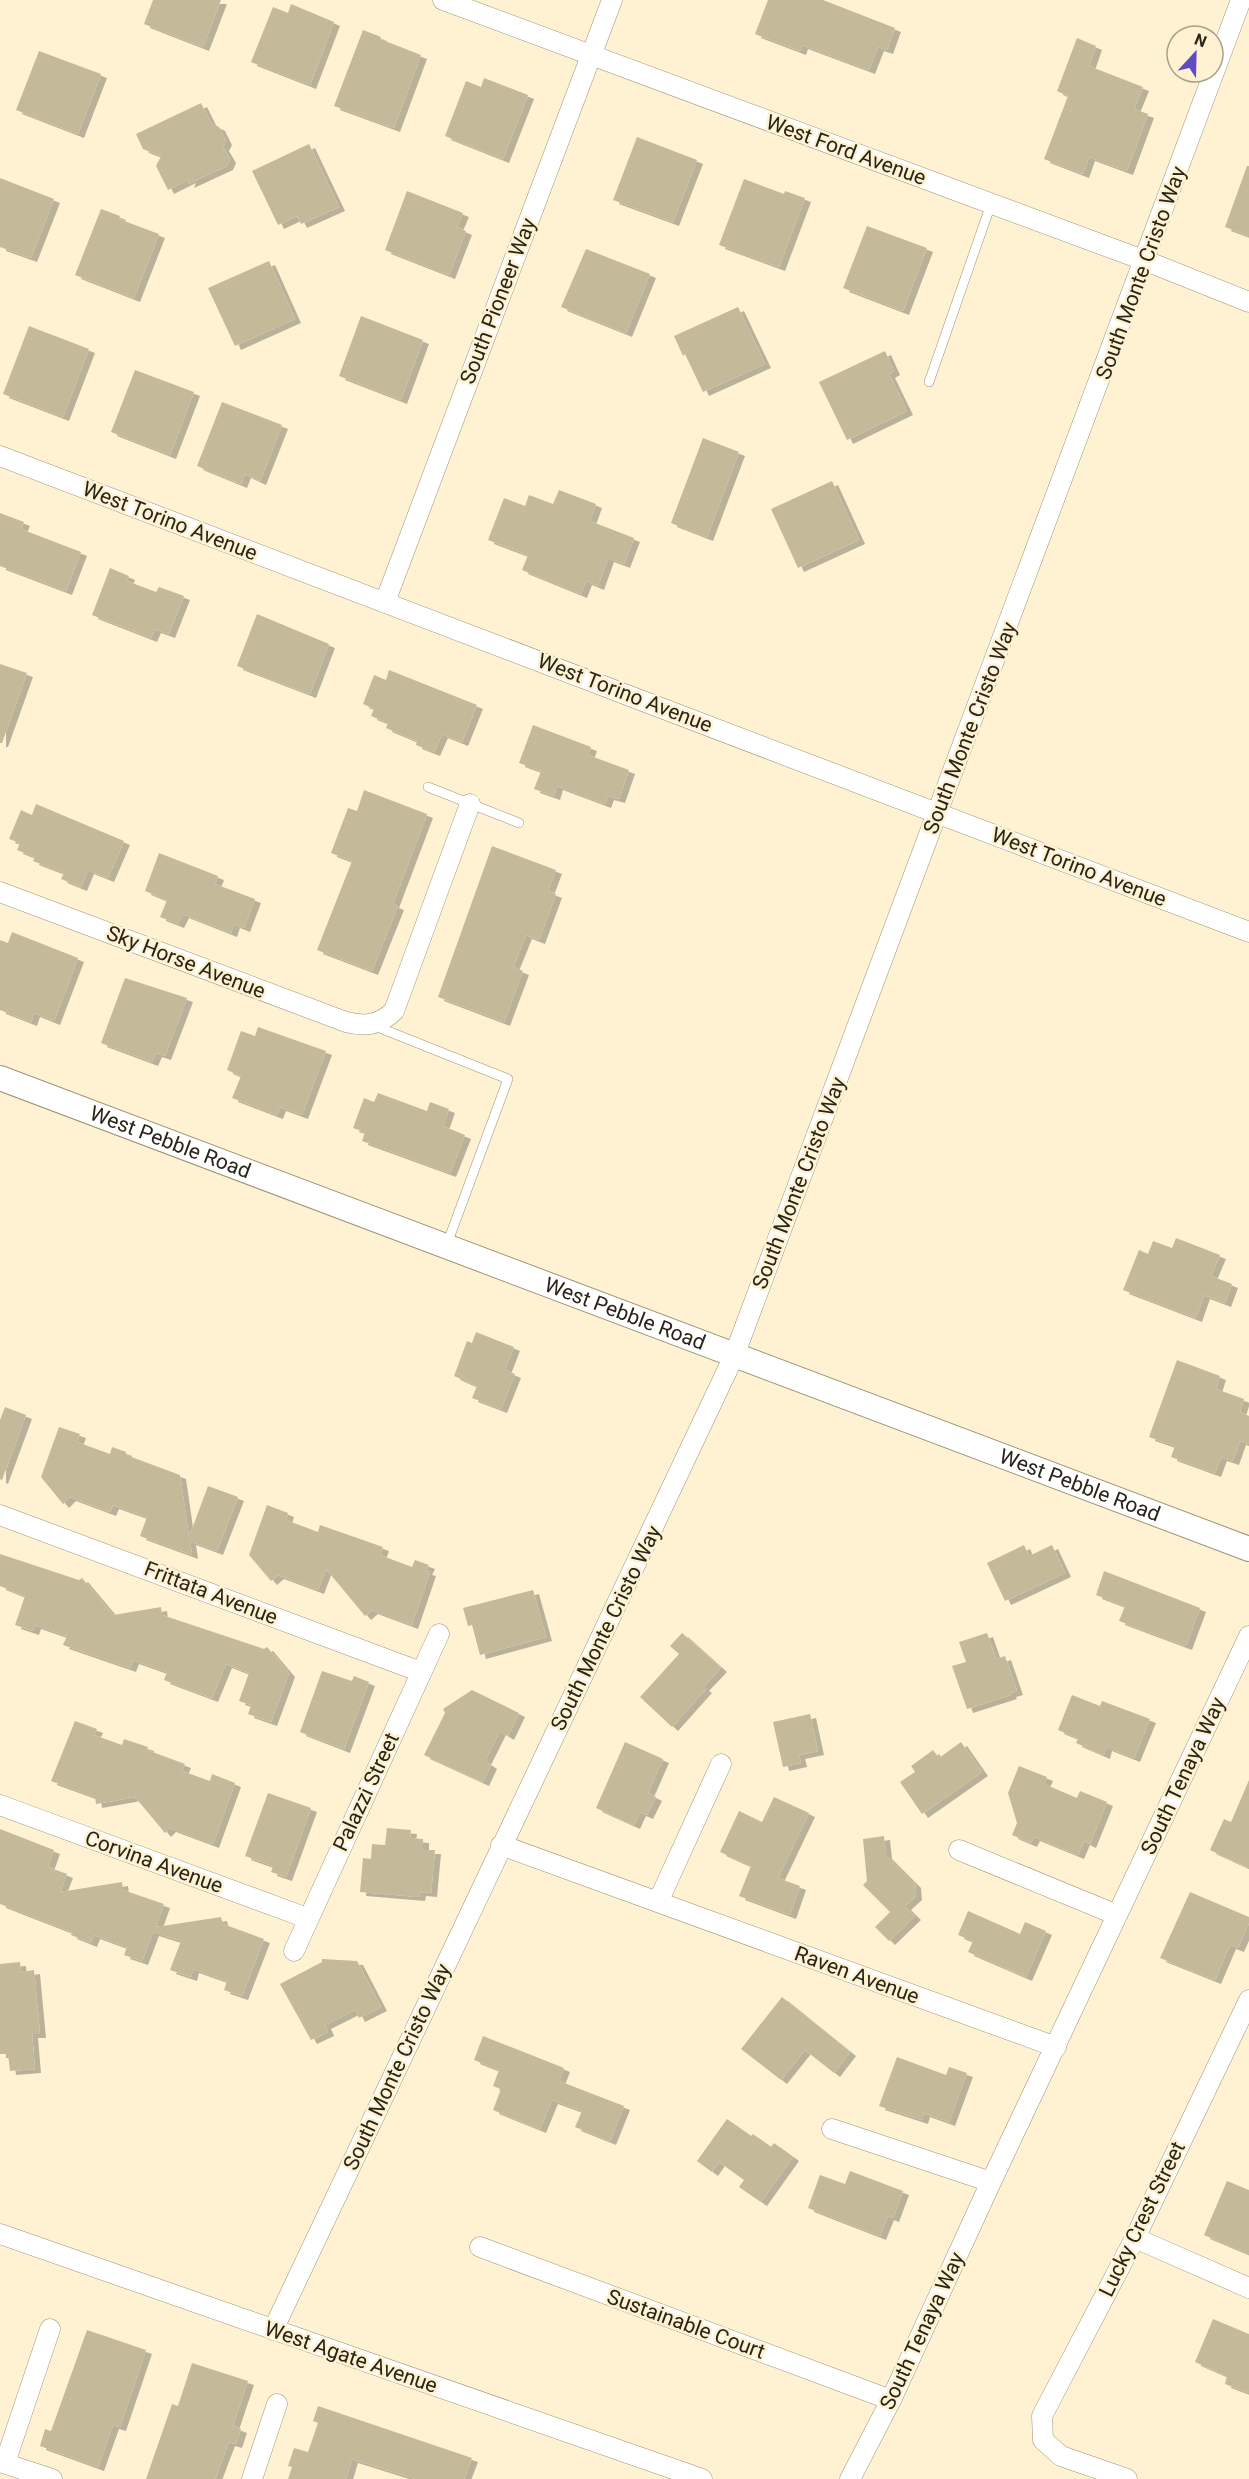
<svg xmlns="http://www.w3.org/2000/svg" width="1249" height="2479" viewBox="0 0 1249 2479" font-family="Roboto,sans-serif">
	<style>
		.building { fill: #c4ba9a; filter: url(#shadow) }
		.lines { fill: none; stroke-linecap: round; stroke-linejoin: round }
		.service-casing { stroke: #9e9476; stroke-width: 10 }
		.minor-casing { stroke: #9e9476; stroke-width: 21 }
		.tertiary-casing { stroke: #9e9476; stroke-width: 26 }
		.service { stroke: #fff; stroke-width: 9 }
		.minor { stroke: #fff; stroke-width: 20 }
		.tertiary { stroke: #fff; stroke-width: 24 }
		.labels { text-anchor: middle; stroke-width: 5; stroke-linejoin: round; paint-order: stroke }
		.street-label { font-size: 21px; fill: #282418; stroke: #fef2d2 }
	</style>
	<defs>
		<filter id="shadow"><feDropShadow dx="6" dy="4" stdDeviation="0" flood-color="#0004"/></filter>
	</defs>
	<rect width="100%" height="100%" fill="#fef2d2"/>
	<path class="building" d="M153 0H221L203 47 144 24Z
		M768 0H823L895 28 887 50 878 47 869 70 802 45 800 51 755 34Z
		M291 4 334 22 310 85 251 62 273 7 288 13Z
		M363 30 381 37 380 39 421 55 394 128 334 106Z
		M1077 38 1096 46 1089 66 1143 87 1134 109 1148 114 1127 171 1089 157 1083 174 1044 159 1068 96 1057 91Z
		M39 51 101 74 78 134 16 110Z
		M484 78 528 95 503 159 445 136 466 81 481 87Z
		M201 103 211 123 219 127 226 141 223 147 230 159 227 166 188 184 190 179 168 190 156 166 161 156 143 149 136 134Z
		M637 137 697 160 673 222 613 200Z
		M309 144 339 207 301 224 297 216 278 225 252 171Z
		M1247 166H1249V236L1225 227Z
		M0 178 54 199 31 258 0 247Z
		M744 179 784 194 785 191 805 198 779 267 719 245Z
		M407 191 463 213 457 227 466 231 449 275 385 250Z
		M101 209 120 216 119 219 159 234 134 298 75 275Z
		M867 226 927 248 903 311 843 288Z
		M586 249 650 274 626 333 561 307Z
		M269 261 295 319 235 346 208 288Z
		M738 307 765 364 703 392 685 354 683 356 674 336Z
		M361 316 423 340 401 400 339 376Z
		M29 326 89 349 63 417 3 394Z
		M885 351 894 371 889 374 907 411 847 440 819 382Z
		M135 370 194 392 170 455 111 432Z
		M222 402 282 425 260 481 245 474 241 484 197 466Z
		M703 438 739 452 707 537 671 523Z
		M832 481 859 540 798 568 771 509Z
		M559 490 596 504 590 521 634 538 624 564 608 558 598 586 586 581 581 594 522 570 528 555 488 540 504 498 525 506 529 495 553 504Z
		M0 513 24 522 21 529 81 552 66 591 0 566Z
		M110 568 129 576 127 581 156 592 159 587 184 596 169 634 155 629 151 638 92 615Z
		M257 614 329 644 310 694 237 666Z
		M0 664 27 673 2 743H0Z
		M389 670 477 705 462 742 442 734 434 752 416 745 417 741 386 728 388 723 371 716 374 709 363 704 374 675 386 680Z
		M533 725 591 747 588 755 629 770 619 799 608 796 605 804 557 786 554 796 534 789 541 771 519 763Z
		M364 790 427 814 393 904 398 906 372 971 317 950 352 861 331 853 348 808 357 811Z
		M36 804 124 841 108 878 88 870 81 887 61 879 64 873 33 861 35 857 17 850 20 843 9 839 21 810 32 815Z
		M492 846 556 870 548 891 556 894 539 940 526 935 513 967 523 971 504 1022 438 997Z
		M159 853 218 876 215 884 255 899 244 928 234 924 231 933 183 914 178 924 160 917 167 900 145 891Z
		M12 932 78 958 54 1021 34 1013 31 1022 0 1010V940L8 943Z
		M125 978 187 998 165 1056 156 1053 152 1062 101 1043Z
		M258 1027 326 1051 302 1115 280 1107 277 1115 232 1098 241 1076 227 1070 241 1031 255 1036Z
		M378 1093 427 1111 430 1102 449 1109 443 1126 465 1135 450 1173 362 1141 365 1132 353 1128 364 1098 374 1102Z
		M1176 1238 1220 1255 1211 1276 1232 1284 1225 1303 1204 1295 1196 1318 1123 1290 1139 1250 1148 1254 1153 1241 1172 1248Z
		M476 1332 514 1347 505 1370 515 1374 501 1409 472 1398 477 1386 454 1376 467 1341 472 1343Z
		M1177 1360 1220 1376 1216 1389 1244 1399 1240 1412 1249 1416V1444L1240 1441 1233 1461 1221 1457 1215 1473 1171 1457 1175 1446 1149 1437Z
		M5 1407 26 1415 2 1480 0 1479V1420Z
		M59 1427 80 1434 77 1442 110 1454 112 1447 126 1452V1455L180 1475 189 1537 208 1486 238 1497 217 1551 190 1541 192 1555 140 1536 147 1517 113 1505 110 1512 70 1497 63 1504 41 1477Z
		M267 1505 288 1513 286 1520 318 1532 320 1525 383 1547 380 1555 412 1567 415 1560 429 1565 426 1571 430 1572 412 1625 372 1610 365 1616 326 1569 318 1590 278 1575 271 1581 249 1555Z
		M1024 1545 1029 1556 1052 1545 1065 1573 1005 1601 987 1563Z
		M0 1554 79 1580 82 1578 113 1615 161 1607 162 1615 264 1649 267 1647 289 1673 271 1722 248 1714 251 1705 239 1701 249 1673 226 1664 212 1698 164 1680 167 1672 133 1660 130 1668 63 1645 67 1636 35 1625 33 1631 15 1625 25 1596 0 1586Z
		M1104 1571 1200 1608 1186 1646 1119 1621 1125 1606 1096 1595Z
		M533 1590 546 1637 480 1655 472 1625 468 1626 463 1608Z
		M682 1633 721 1668 703 1687 706 1689 672 1727 640 1697 679 1654 670 1646Z
		M987 1633 996 1659 1005 1656 1017 1691 1010 1693 1011 1695 967 1709 952 1666 966 1662 959 1642Z
		M322 1671 352 1681 354 1676 369 1682 344 1749 300 1732Z
		M472 1690 519 1713 508 1736 500 1731 485 1761 491 1765 483 1782 424 1755 445 1713 443 1709Z
		M1072 1695 1100 1706 1102 1701 1150 1719 1134 1758 1106 1747 1104 1755 1076 1743 1078 1738 1058 1730Z
		M810 1714 818 1751 799 1755 801 1763 783 1767 773 1722Z
		M75 1721 97 1729 94 1735 122 1745 124 1739 148 1747 147 1750 185 1764 182 1771 210 1781 212 1774 235 1783 213 1844 170 1828 165 1833 135 1797 96 1804 95 1797 51 1781Z
		M625 1742 663 1759 648 1793 656 1797 647 1815 640 1812 634 1825 596 1808Z
		M961 1742 982 1772 922 1814 900 1782 915 1772 911 1766 933 1750 939 1758Z
		M1019 1766 1047 1777 1044 1784 1077 1798 1080 1791 1107 1802 1090 1844 1084 1841 1078 1855 1034 1837 1031 1843 1012 1835 1017 1823 1008 1793Z
		M1249 1780V1868L1210 1850 1224 1819 1231 1822Z
		M268 1793 311 1808 286 1877 271 1872 273 1866 245 1856Z
		M774 1797 809 1813 778 1878 800 1886 790 1915 739 1896 751 1866 720 1852 739 1811 762 1822Z
		M387 1828 411 1830 410 1838 423 1839V1850H435L431 1893 420 1892 419 1897 360 1892 363 1858 371 1859 372 1844 385 1845Z
		M0 1829 54 1850 48 1867 67 1874 60 1892 122 1882 123 1890 164 1904 156 1927 221 1917 223 1924 264 1939 242 1996 224 1990 227 1981 193 1969 191 1977 170 1970 181 1941 153 1932 142 1961 124 1955 127 1947 94 1935 91 1943 71 1935 72 1932 0 1904Z
		M884 1836 886 1855 915 1884 916 1896 905 1906 915 1916 889 1941 875 1927 890 1912 863 1885 867 1881 863 1839Z
		M1190 1892 1249 1917V1923L1238 1948 1230 1945 1215 1980 1160 1958Z
		M968 1911 1020 1934 1025 1922 1046 1931 1026 1977 968 1952 973 1941 958 1935Z
		M322 1959 357 1961 381 2007 359 2018 355 2010 325 2025 328 2032 311 2040 280 1984 322 1962Z
		M20 1962 21 1972 34 1970 40 2034H32L35 2069 10 2071 8 2054H0V1964Z
		M782 1997 850 2052 834 2073 805 2050 781 2080 741 2049Z
		M483 2036 564 2068 559 2081 624 2106 610 2141 575 2127 582 2111 552 2100 540 2129 493 2110 501 2089 493 2086 499 2070 474 2060Z
		M897 2057 946 2075 949 2067 967 2073 949 2122 924 2113 922 2120 879 2106Z
		M727 2119 751 2136 753 2134 771 2147 774 2143 793 2157 761 2202 739 2187 744 2180 719 2162 712 2172 697 2161Z
		M850 2171 903 2191 893 2218 888 2216 880 2236 808 2208 820 2175 845 2184Z
		M1227 2181 1249 2190V2254L1204 2235Z
		M1213 2319 1249 2334V2393L1225 2384 1227 2376 1195 2362Z
		M87 2330 146 2350 120 2427 113 2425 98 2467 40 2446 45 2429 51 2431Z
		M192 2363 248 2381 233 2426 241 2429 236 2444 229 2442 215 2479H146L172 2404 178 2406Z
		M318 2406 472 2458 464 2479H416L352 2459 346 2479H288L292 2467 288 2466 294 2448 308 2452 318 2423 313 2421Z"/>
	<g class="lines">
		<defs>
			<path id="service" d="M929 382 991 204
				M428 787 519 823
				M375 1026 508 1079 447 1244"/>
			<path id="minor" d="M443 0 1146 261 1249 302
				M0 456 1249 932
				M385 602 612 0
				M0 892 346 1022C366 1027 379 1025 394 1011L470 804
				M0 1515 421 1672
				M0 1805 307 1918
				M501 1845 1056 2047
				M959 1850 1117 1915
				M658 1902 721 1764
				M294 1951 439 1634
				M832 2129 991 2182
				M0 2234 702 2479
				M1135 2238 1249 2288
				M480 2247 891 2400
				M273 2330 734 1356 1241 0
				M0 2462 52 2479
				M5 2463 50 2329
				M252 2479 277 2404
				M850 2479 891 2400 991 2182 1249 1636
				M1127 2479 1061 2456 1043 2440 1042 2416 1135 2238 1249 2000"/>
			<g id="tertiary">
				<path id="s1" d="M0 1078 1249 1549"/>
			</g>
		</defs>
		<use href="#service" class="service-casing"/>
		<use href="#minor" class="minor-casing"/>
		<use href="#tertiary" class="tertiary-casing"/>
		<use href="#service" class="service"/>
		<use href="#minor" class="minor"/>
		<use href="#tertiary" class="tertiary"/>
	</g>
	<g class="labels">
		<g class="street-label">
			<text transform="translate(846 150) rotate(20)" y="7">West Ford Avenue</text>
			<text transform="translate(1141 273) rotate(-70)" y="7">South Monte Cristo Way</text>
			<text transform="translate(498 301) rotate(-69)" y="7">South Pioneer Way</text>
			<text transform="translate(170 521) rotate(21)" y="7">West Torino Avenue</text>
			<text transform="translate(625 693) rotate(21)" y="7">West Torino Avenue</text>
			<text transform="translate(970 728) rotate(-69)" y="7">South Monte Cristo Way</text>
			<text transform="translate(1079 867) rotate(21)" y="7">West Torino Avenue</text>
			<text transform="translate(186 962) rotate(21)" y="7">Sky Horse Avenue</text>
			<text dy="7" stroke="none"><textPath href="#s1" startOffset="182">West Pebble Road</textPath></text>
			<text transform="translate(799 1183) rotate(-69)" y="7">South Monte Cristo Way</text>
			<text dy="7" stroke="none"><textPath href="#s1" startOffset="668">West Pebble Road</textPath></text>
			<text dy="7" stroke="none"><textPath href="#s1" startOffset="1154">West Pebble Road</textPath></text>
			<text transform="translate(211 1593) rotate(21)" y="7">Frittata Avenue</text>
			<text transform="translate(606 1628) rotate(-64)" y="7">South Monte Cristo Way</text>
			<text transform="translate(1183 1776) rotate(-65)" y="7">South Tenaya Way</text>
			<text transform="translate(366 1792) rotate(-65)" y="7">Palazzi Street</text>
			<text transform="translate(154 1862) rotate(20)" y="7">Corvina Avenue</text>
			<text transform="translate(857 1975) rotate(20)" y="7">Raven Avenue</text>
			<text transform="translate(397 2067) rotate(-65)" y="7">South Monte Cristo Way</text>
			<text transform="translate(1142 2219) rotate(-64)" y="7">Lucky Crest Street</text>
			<text transform="translate(686 2324) rotate(20)" y="7">Sustainable Court</text>
			<text transform="translate(922 2331) rotate(-65)" y="7">South Tenaya Way</text>
			<text transform="translate(351 2357) rotate(19)" y="7">West Agate Avenue</text>
		</g>
	</g>
	<g transform="translate(1195 54) rotate(22)"><circle r="28" fill="#fef2d2" stroke="#a8a088" stroke-width="1.5"/>
	<path d="M0-4.5L10 22L0 15L-10 22Z" fill="#604bc3"/>
	<text y="-9" font-size="16" font-weight="bold" text-anchor="middle" fill="#282418">N</text>
	</g>
</svg>
